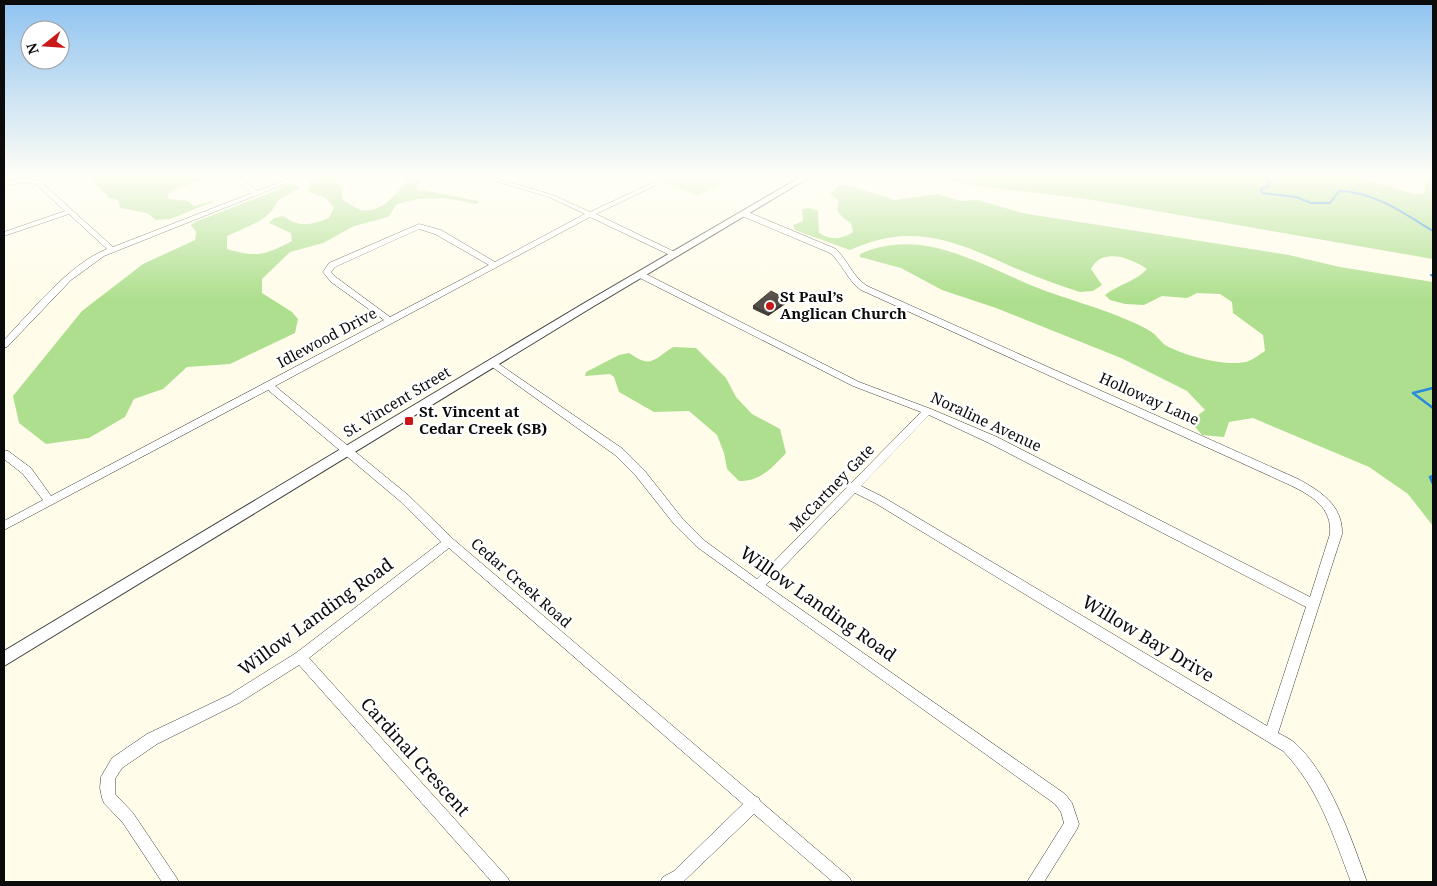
<svg xmlns="http://www.w3.org/2000/svg" width="1437" height="886" viewBox="0 0 1437 886" font-family="'Noto Serif',serif">
	<style>
		.green { fill: #ccedb0 }
		.forest { fill: #aedf8e }
		.lines { fill: none; stroke-linecap: round; stroke-linejoin: round }
		.stream-far1 { stroke: #298ada; stroke-width: 2 }
		.stream { stroke: #298ada; stroke-width: 2.5 }
		.minor-casing { stroke: #3e3e3e; stroke-width: 1 }
		.tertiary-casing { stroke: #3e3e3e; stroke-width: 2 }
		.minor { fill: #fff; fill-rule: evenodd }
		.tertiary { fill: #fff; fill-rule: evenodd }
		.wall { fill: #49423d }
		.shaded-wall { fill: #3c3632 }
		.building { fill: #554d47; stroke: #3c3632 }
		.poi-dot { fill: #c81817; stroke: #fff; stroke-width: 2 }
		.labels { text-anchor: middle; stroke-width: 5; stroke-linejoin: round; paint-order: stroke }
		.poi-label { font-size: 15px; font-weight: bold; fill: #0b0b0b; stroke: #fff; text-anchor: start }
		.street-label { font-size: 15px; fill: #0b0b0b; stroke: #fff }
		.near-street-label { font-size: 18px; fill: #0b0b0b; stroke: #fff }
	</style>
	<rect width="100%" height="100%" fill="#fffcea"/>
	<path class="green" d="M666 175H736L698 196 662 181Z"/>
	<path class="forest" d="M91 175H145L149 178 166 175H204L203 180 174 189 167 195 169 199 188 201 194 206 217 200 170 219 156 220 147 213 120 208 118 200 109 198 89 177Z
		M320 175 334 177 341 187 343 200C349 203 355 208 361 210 381 214 397 194 407 180L398 176 360 177 355 175H423L416 189 479 201 477 204 445 198 417 199 397 204 388 217 354 226 323 243 290 252 262 279V293L292 312 298 319 295 333 230 364 187 367 163 389 134 399 125 417 89 438 46 444 19 423 13 396 82 311 143 264 195 240 196 232 191 225 195 222 290 185H298L299 188 278 200C270 221 246 227 227 236V249C257 258 265 255 292 241L291 233 269 223 274 218 283 216C300 228 310 225 329 218L334 208 326 198 308 192 310 179Z
		M930 175H1349L1414 194H1424L1427 175H1433V259L1087 199 980 186 947 181Z
		M840 185 850 186 895 200 937 194 961 201 978 200 1022 213 1289 255 1340 267 1433 282V526L1408 494 1369 467 1253 418 1229 422 1224 437 1202 435 1190 421 1205 410 1187 391 1121 358 996 308 942 290 901 268 860 257V254C922 227 977 263 1033 286 1065 299 1099 307 1130 321 1137 324 1144 327 1150 331 1157 335 1161 343 1167 346 1185 356 1230 368 1249 361 1254 359 1260 354 1265 351L1263 335 1233 313 1232 302 1220 294 1197 293 1187 298 1162 296 1144 305 1125 304 1110 300 1105 295C1119 284 1135 282 1147 269 1131 258 1102 247 1091 269L1102 285 1093 291 1080 292C1056 284 1031 275 1008 265 951 239 910 223 850 250L795 230 793 225 803 221 802 209 809 208 818 211 819 233C831 240 841 240 853 232L851 223 842 217 837 210 839 201 830 194Z
		M673 347 696 348 726 378 736 397 752 414 780 429 786 453C772 468 761 481 739 481L727 469 724 453 717 435 689 411 654 412 619 392 614 377 610 374 585 376 586 372 619 355 629 353C651 368 652 361 673 347Z"/>
	<g class="lines">
		<path class="stream-far1" d="M1266 175 1270 183 1269 186 1261 189 1262 193 1296 197 1311 203H1330L1339 191C1375 192 1403 213 1433 231
			M1433 275H1431L1433 276"/>
		<path class="stream" d="M1433 388 1413 393 1433 408
			M1433 476 1430 477 1433 484"/>
		<defs>
			<path id="minor" d="M228 175H235L258 191 299 175H307L104 256 71 280 7 347 4 348V340C32 311 69 264 107 249L69 214 4 236V232L65 211 36 184 25 182 4 186V182L25 178 40 181 113 247 252 193Z
				M474 175H483L553 195 590 212 654 182 660 175H666L658 184 596 214 679 254 678 256H672L590 217 275 386 408 495 453 539 755 796 759 798 760 801 849 877 852 882H833L754 814 684 881 660 882 663 877 674 871 743 804 449 548 309 658 507 877 510 882H492L299 665 239 703 157 744 122 768 115 779V794L133 813 176 877 179 882H162L123 823 104 803 102 798 100 788 101 777 112 758 147 734 229 695 296 653 441 542 400 501 268 390 4 530V521L43 500 23 474 4 459V450L8 451 31 468 51 496 384 320 331 282 323 272 329 263 419 224 441 230 495 262 585 214 549 197ZM419 229 435 234 489 265 390 317 337 278 331 272 335 267Z
				M742 212H748L836 249C848 261 853 277 867 286L1298 479C1320 491 1343 505 1342 534L1278 733C1284 736 1290 739 1295 743 1330 775 1351 838 1367 882H1351C1333 835 1319 788 1283 751L875 503 855 493 766 585 1065 794 1072 803 1079 824 1077 829 1044 882H1027L1064 823 1061 812 1055 804 697 547 674 524 636 476 615 455 488 364 493 361 496 362 623 449 644 470 682 518 705 541 757 579 921 412 853 386 638 277V273H644L859 382 931 409 997 437 1310 597 1330 534C1332 507 1312 496 1290 485L861 290C847 280 843 264 830 253L742 216ZM929 415 989 443 1306 607 1267 726 883 497 861 486Z"/>
			<path id="tertiary" d="M804 175H813L589 309 4 666V651L581 305Z"/>
		</defs>
		<use href="#minor" class="minor-casing"/>
		<use href="#tertiary" class="tertiary-casing"/>
		<use href="#minor" class="minor"/>
		<use href="#tertiary" class="tertiary"/>
	</g>
	<path class="wall" d="M788 302 768 316 753 309V306Z"/>
	<path class="shaded-wall" d="M788 300V302L768 316V314Z"/>
	<path class="building" d="M771 291 788 300 768 314 753 306Z"/>
	<linearGradient id="sky" x2="0" y2="1"><stop stop-color="#8fc3f0"/><stop offset="0.59" stop-color="#fffef6"/><stop offset="1" stop-color="#fffef6" stop-opacity="0"/></linearGradient>
	<rect width="1437" height="299" fill="url(#sky)"/>
	<g class="poi-dot">
		<circle cx="770" cy="306" r="5"/>
		<rect x="404" y="416" width="10" height="10" rx="2.5"/>
	</g>
	<g class="labels">
		<g class="poi-label">
			<text x="780" y="302">St Paul’s<tspan x="780" dy="17">Anglican Church</tspan></text>
			<text x="419" y="417">St. Vincent at<tspan x="419" dy="17">Cedar Creek (SB)</tspan></text>
		</g>
		<g class="street-label">
			<text transform="translate(327 338) rotate(-28)" y="5">Idlewood Drive</text>
			<text transform="translate(1149 399) rotate(24)" y="5">Holloway Lane</text>
			<text transform="translate(397 402) rotate(-31)" y="5">St. Vincent Street</text>
			<text transform="translate(986 422) rotate(25)" y="5">Noraline Avenue</text>
			<text transform="translate(832 488) rotate(-46)" y="5">McCartney Gate</text>
			<text transform="translate(521 583) rotate(41)" y="5">Cedar Creek Road</text>
		</g>
		<g class="near-street-label">
			<text transform="translate(818 604) rotate(35)" y="6">Willow Landing Road</text>
			<text transform="translate(316 617) rotate(-36)" y="6">Willow Landing Road</text>
			<text transform="translate(1148 639) rotate(31)" y="6">Willow Bay Drive</text>
			<text transform="translate(415 757) rotate(48)" y="6">Cardinal Crescent</text>
		</g>
	</g>
	<rect width="1437" height="886" fill="none" stroke="#0b0b0b" stroke-width="10"/>
	<g transform="translate(45 45) rotate(253)"><circle r="24" fill="#ffffff" stroke="#9d9d9d"/>
	<path d="M0-4L9 19L0 12L-9 19Z" fill="#c81817"/>
	<text y="-8" font-size="14" font-weight="bold" text-anchor="middle" fill="#0b0b0b">N</text>
	</g>
</svg>
